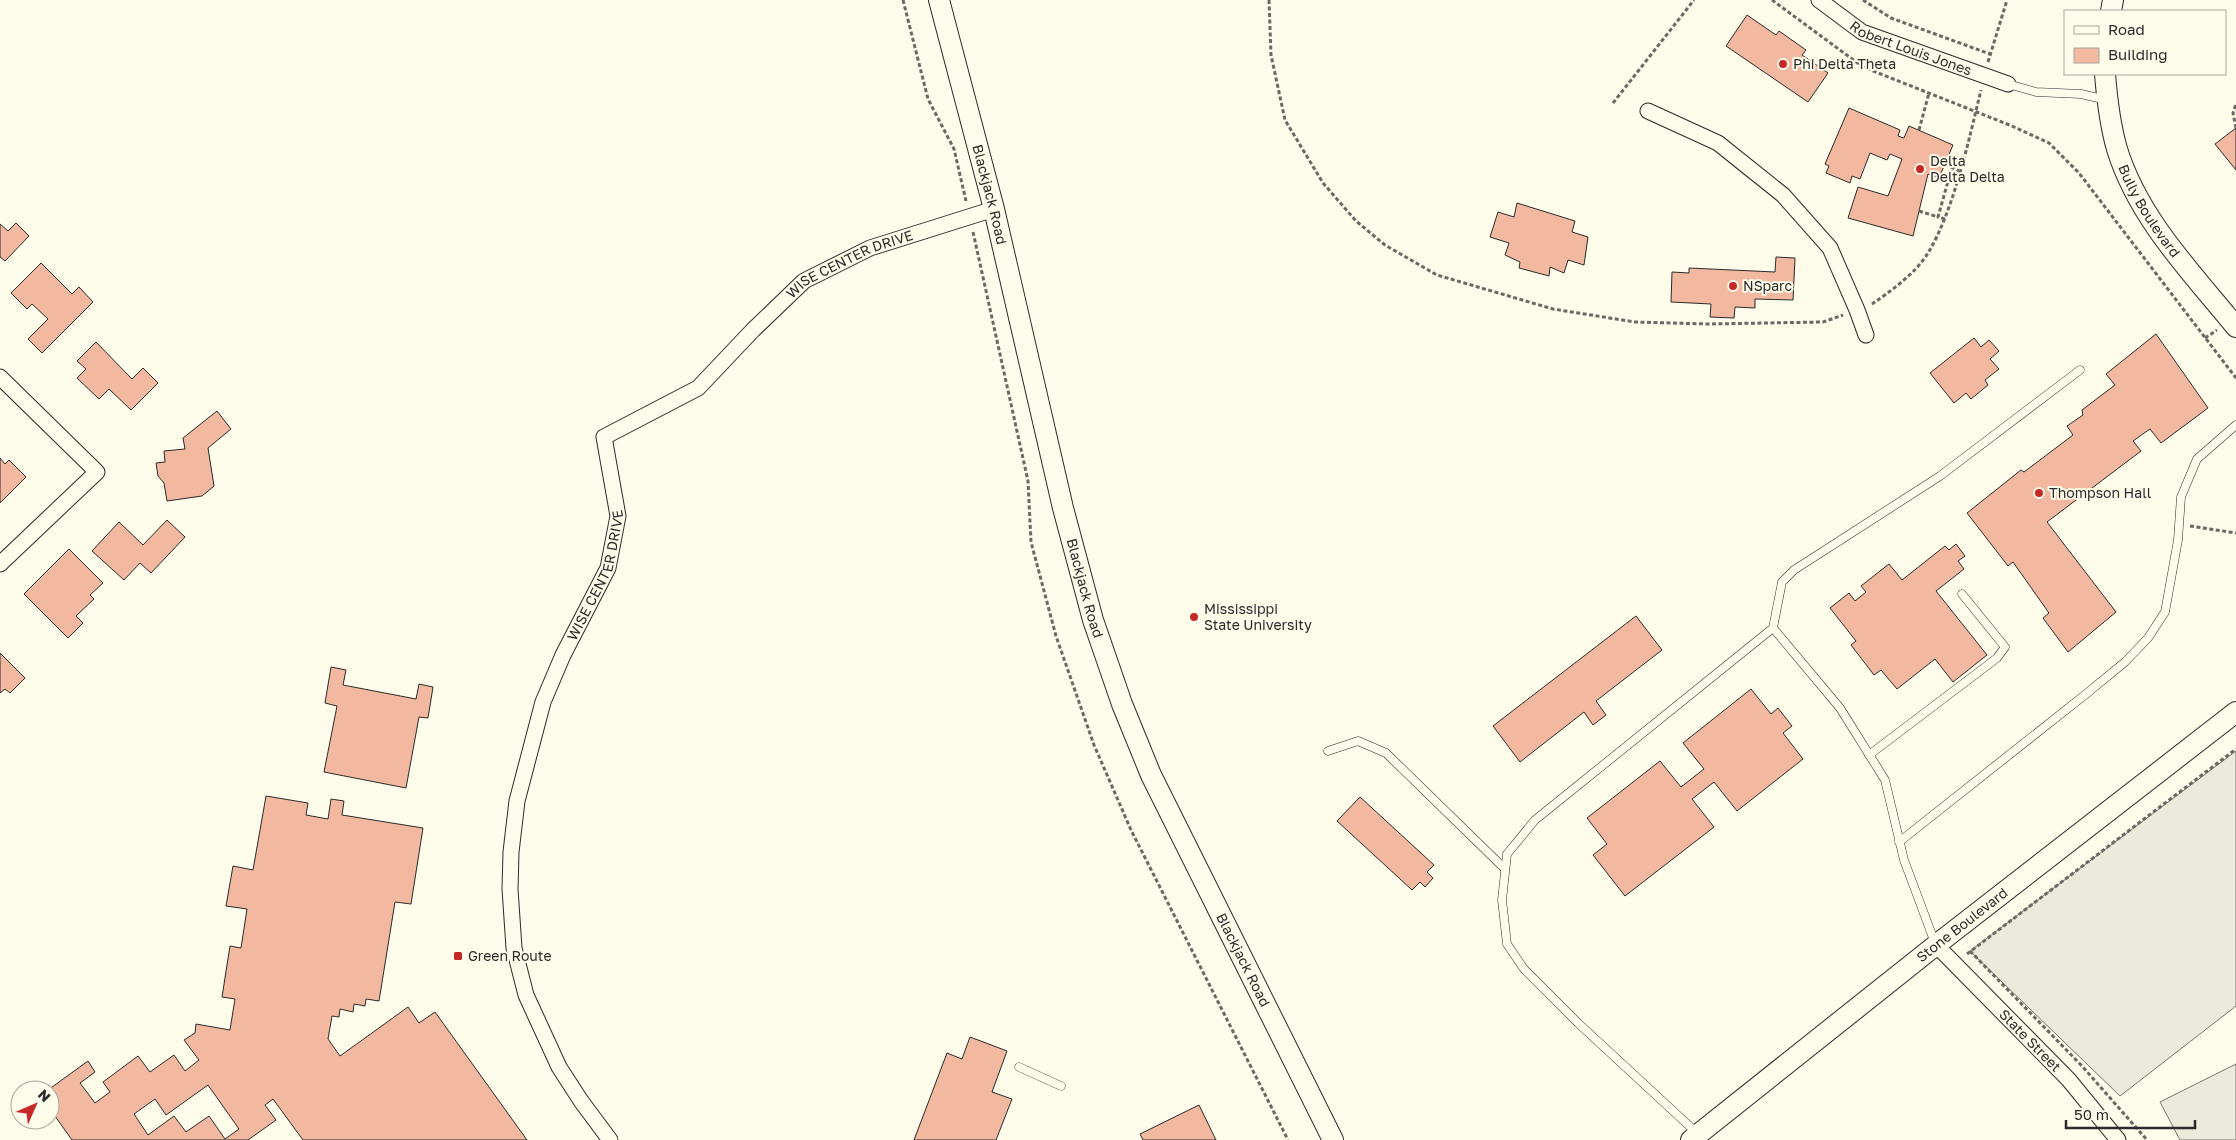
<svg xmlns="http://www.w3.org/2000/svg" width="2236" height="1140" font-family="'Golos Text',sans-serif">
<rect width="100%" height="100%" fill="#fdfbea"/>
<!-- parking -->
<g fill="#eceadb" stroke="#74746e">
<polygon points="2236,751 2236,1006 2120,1096 1970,951"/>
<polygon points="2236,1064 2236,1140 2180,1140 2160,1102"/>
</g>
<!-- building -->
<g fill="#f2b8a0" stroke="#2b2b2b" fill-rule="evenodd">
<polygon points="1747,15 1776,35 1779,31 1806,50 1802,55 1828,73 1808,102 1726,46"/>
<polygon points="1849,108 1900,130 1898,136 1904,138 1909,126 1953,145 1939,178 1928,174 1913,236 1848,218 1858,187 1888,196 1902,159 1890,154 1887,160 1870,153 1860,179 1852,176 1850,183 1826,173 1829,166 1825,164"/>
<polygon points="2236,128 2236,170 2215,144"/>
<polygon points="1517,203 1575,221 1572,232 1588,237 1584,265 1568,260 1564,273 1550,267 1549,276 1519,268 1520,262 1505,255 1509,243 1490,237 1498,212 1514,217"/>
<polygon points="16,223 29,236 5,261 0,257 0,224 8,231"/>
<polygon points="1776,257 1795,258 1793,300 1755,299 1755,308 1735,307 1734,318 1710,317 1711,304 1671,302 1672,272 1689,273 1689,268 1775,272"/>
<polygon points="41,263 72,294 79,287 93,302 42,353 28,339 48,319 32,304 27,309 11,293"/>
<polygon points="2156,334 2208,408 2161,443 2150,429 2133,441 2141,451 2047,522 2116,612 2068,652 2043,618 2049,613 2013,562 2008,566 1967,513 2021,470 2024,472 2073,435 2067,426 2083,415 2082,410 2115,385 2106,374"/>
<polygon points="1974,338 1981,347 1989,340 1999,351 1990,359 1999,369 1985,380 1988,385 1971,399 1966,393 1954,403 1930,373"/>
<polygon points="96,342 132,379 143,368 158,383 131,410 109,389 99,399 77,378 86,369 77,361"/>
<polygon points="217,411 231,429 208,448 214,486 202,496 167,501 164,483 158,476 156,463 165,462 164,451 185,449 183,438"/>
<polygon points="0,458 5,464 9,460 26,477 0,503"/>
<polygon points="167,520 185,537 151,573 140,563 124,580 92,551 119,522 143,545"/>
<polygon points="1956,544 1965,556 1958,561 1964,569 1936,591 1987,655 1953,682 1935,659 1897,689 1881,670 1874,675 1851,645 1856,641 1830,608 1849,593 1855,601 1866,592 1861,586 1889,564 1902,580 1945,546 1949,550"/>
<polygon points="69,549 103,583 90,595 94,599 76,616 83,623 68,638 24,594"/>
<polygon points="1636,616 1662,650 1596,701 1606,715 1593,725 1584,712 1520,762 1493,726"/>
<polygon points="0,653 25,678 10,693 5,689 0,693"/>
<polygon points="331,667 346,670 343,685 416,699 419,684 433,687 428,718 419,717 406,788 324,772 337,706 325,703"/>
<polygon points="1751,689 1771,714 1778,708 1792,726 1783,733 1803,759 1737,811 1714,782 1692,799 1714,827 1625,896 1593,855 1607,844 1587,818 1660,761 1681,787 1704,769 1683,743"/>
<path d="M266 796 308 803 306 815 328 819 331 799 344 801 342 815 423 828 411 904 395 902 379 1001 366 999 365 1006 354 1004 353 1012 340 1009 339 1017 332 1016 328 1039 340 1056 408 1007 419 1023 435 1012 527 1140H303L273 1099 265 1105 276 1120 248 1140H72L50 1109V1090H48L88 1061 95 1072 80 1083 95 1103 110 1092 103 1082 138 1056 150 1072 174 1055 185 1071 199 1060 184 1040 195 1033 196 1024 230 1030 235 999 222 997 230 946 241 948 247 909 226 906 233 866 253 870ZM208 1085 239 1129 225 1139 209 1116 186 1132 174 1116 148 1135 134 1114 155 1099 166 1115Z"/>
<polygon points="1360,797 1434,865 1427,872 1433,878 1425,887 1420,882 1412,890 1337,821"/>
<polygon points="970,1037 1007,1051 992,1092 1012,1099 996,1140 914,1140 947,1053 962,1059"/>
<polygon points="1199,1105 1216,1140 1143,1140 1140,1134"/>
</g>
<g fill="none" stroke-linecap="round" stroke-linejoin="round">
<defs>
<g id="service">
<polyline points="2008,84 2036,92 2081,94 2107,100"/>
<polyline points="1328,751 1358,741 1386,753 1505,869"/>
<polyline points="1869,755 1997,658 2005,647 1962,594"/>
<polyline points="1899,842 2086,694 2125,662 2148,638 2165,612 2178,540 2181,497 2197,459 2236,425"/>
<polyline points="1935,943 1904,860 1885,780 1840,708 1773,628 1782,582 1794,570 1940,476 2080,370"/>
<polyline points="1019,1067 1061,1086"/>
<polyline points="1698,1134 1578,1023 1524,969 1507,944 1502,900 1507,854 1535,820 1773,628"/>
</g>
<g id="minor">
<path id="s1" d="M1819 0 1862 32 2008 84"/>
<polyline points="1648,111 1718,143 1783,195 1830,248 1857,310 1866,335"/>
<polyline points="0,377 97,472 0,564"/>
<path id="s2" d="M1936 945 2069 1080 2118 1140"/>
<path id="s3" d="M610 1140 581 1101 559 1067 526 995 514 948 510 889 511 852 517 801 543 702 563 655 608 568 618 516 604 437 698 388 753 330 804 281 870 248 994 209"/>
</g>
<g id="tertiary">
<path id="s4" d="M939 0 994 209 1063 508 1093 620 1122 704 1151 775 1333 1140"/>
<polyline points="2111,11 2113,0"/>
<path id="s5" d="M2105 74C2107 99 2110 125 2117 149 2138 218 2192 273 2236 327"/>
<path id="s6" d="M1691 1140 1936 945 2236 712"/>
</g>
</defs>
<!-- service casing -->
<use href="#service" stroke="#2b2b2b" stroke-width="9"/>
<!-- minor casing -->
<use href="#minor" stroke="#2b2b2b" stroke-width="17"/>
<!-- tertiary casing -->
<use href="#tertiary" stroke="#2b2b2b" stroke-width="22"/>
<!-- path -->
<g stroke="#6a6964" stroke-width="3" stroke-dasharray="4 2.5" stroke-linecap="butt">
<polyline points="903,0 928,99 954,149 966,201"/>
<polyline points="1269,0 1271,55 1285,120 1323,183 1356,221 1385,245 1437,275 1553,309 1635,322 1708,324 1823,322 1843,315"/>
<polyline points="1772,0 1863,67 2012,126 2049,143 2079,173 2236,378"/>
<polyline points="1863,0 1891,18 1990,54"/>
<polyline points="1988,62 2007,0"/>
<polyline points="1613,103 1694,0"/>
<polyline points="2236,128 2233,113 2236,104"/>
<polyline points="1919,130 1929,93"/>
<polyline points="1945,164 1959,171"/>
<polyline points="1919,211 1938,217"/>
<polyline points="1945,219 1938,217 1952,167"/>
<polyline points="973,232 1028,481 1031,542 1056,636 1094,745 1131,830 1288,1140"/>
<path d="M1872 304C1891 291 1916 273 1928 253 1954 210 1969 139 1981 90"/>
<polyline points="2205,338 2217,330"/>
<polyline points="2190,526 2236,533"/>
<polyline points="1970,951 2082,1066 2147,1140"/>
<polyline points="1967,954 2236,749"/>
</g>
<!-- service -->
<use href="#service" stroke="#fdfbea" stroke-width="8"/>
<!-- minor -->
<use href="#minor" stroke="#fdfbea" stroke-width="15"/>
<!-- tertiary -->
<use href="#tertiary" stroke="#fdfbea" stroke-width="20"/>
</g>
<!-- markers -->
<g fill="#c62828" stroke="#fdfbea" stroke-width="2">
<circle cx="1783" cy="64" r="5"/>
<circle cx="1920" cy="169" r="5"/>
<circle cx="1733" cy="286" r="5"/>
<circle cx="2039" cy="493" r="5"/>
<circle cx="1194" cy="617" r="5"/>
<rect x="453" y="951" width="10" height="10" rx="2.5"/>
</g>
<g text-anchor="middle" stroke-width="4" stroke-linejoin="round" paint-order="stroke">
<!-- street labels -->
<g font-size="14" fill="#2b2b2b" stroke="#fdfbea">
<text dy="5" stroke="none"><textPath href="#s1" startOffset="105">Robert Louis Jones</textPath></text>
<text dy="5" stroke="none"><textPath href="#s4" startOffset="201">Blackjack Road</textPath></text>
<text dy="5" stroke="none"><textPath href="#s5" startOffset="146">Bully Boulevard</textPath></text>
<text dy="5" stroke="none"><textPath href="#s3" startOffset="1054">WISE CENTER DRIVE</textPath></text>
<text dy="5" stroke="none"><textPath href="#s3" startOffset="605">WISE CENTER DRIVE</textPath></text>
<text dy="5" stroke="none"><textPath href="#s4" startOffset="606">Blackjack Road</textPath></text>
<text dy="5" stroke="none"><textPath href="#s6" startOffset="346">Stone Boulevard</textPath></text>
<text dy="5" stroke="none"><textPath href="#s4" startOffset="1011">Blackjack Road</textPath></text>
<text dy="5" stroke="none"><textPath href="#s2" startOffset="134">State Street</textPath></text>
</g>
<!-- poi labels -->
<g font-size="14" fill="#2b2b2b" stroke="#fdfbea" text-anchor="start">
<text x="1793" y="69">Phi Delta Theta</text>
<text x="1930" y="166">Delta<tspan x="1930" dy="16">Delta Delta</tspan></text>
<text x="1743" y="291">NSparc</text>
<text x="2049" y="498">Thompson Hall</text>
<text x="1204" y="614">Mississippi<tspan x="1204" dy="16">State University</tspan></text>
<text x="468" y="961">Green Route</text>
</g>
</g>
<!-- legend -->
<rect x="2064" y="10" width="162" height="65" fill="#fdfbea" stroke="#a9a89e"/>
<rect x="2074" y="26" width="25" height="8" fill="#fdfbea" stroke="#a9a89e"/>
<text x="2108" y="35" font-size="15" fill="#2b2b2b">Road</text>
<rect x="2074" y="48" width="25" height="15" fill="#f2b8a0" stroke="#a9a89e"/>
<text x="2108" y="60" font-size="15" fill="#2b2b2b">Building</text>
<!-- north arrow -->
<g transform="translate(35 1105) rotate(45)"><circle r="24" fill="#fdfbea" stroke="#a9a89e"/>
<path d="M0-4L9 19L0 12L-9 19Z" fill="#c62828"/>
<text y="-8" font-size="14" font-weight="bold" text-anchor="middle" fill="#2b2b2b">N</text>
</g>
<!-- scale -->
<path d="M2066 1120v8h129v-8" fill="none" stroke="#2b2b2b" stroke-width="2.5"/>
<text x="2074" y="1120" font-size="15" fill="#2b2b2b" stroke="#fdfbea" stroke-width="4" paint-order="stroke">50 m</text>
</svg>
